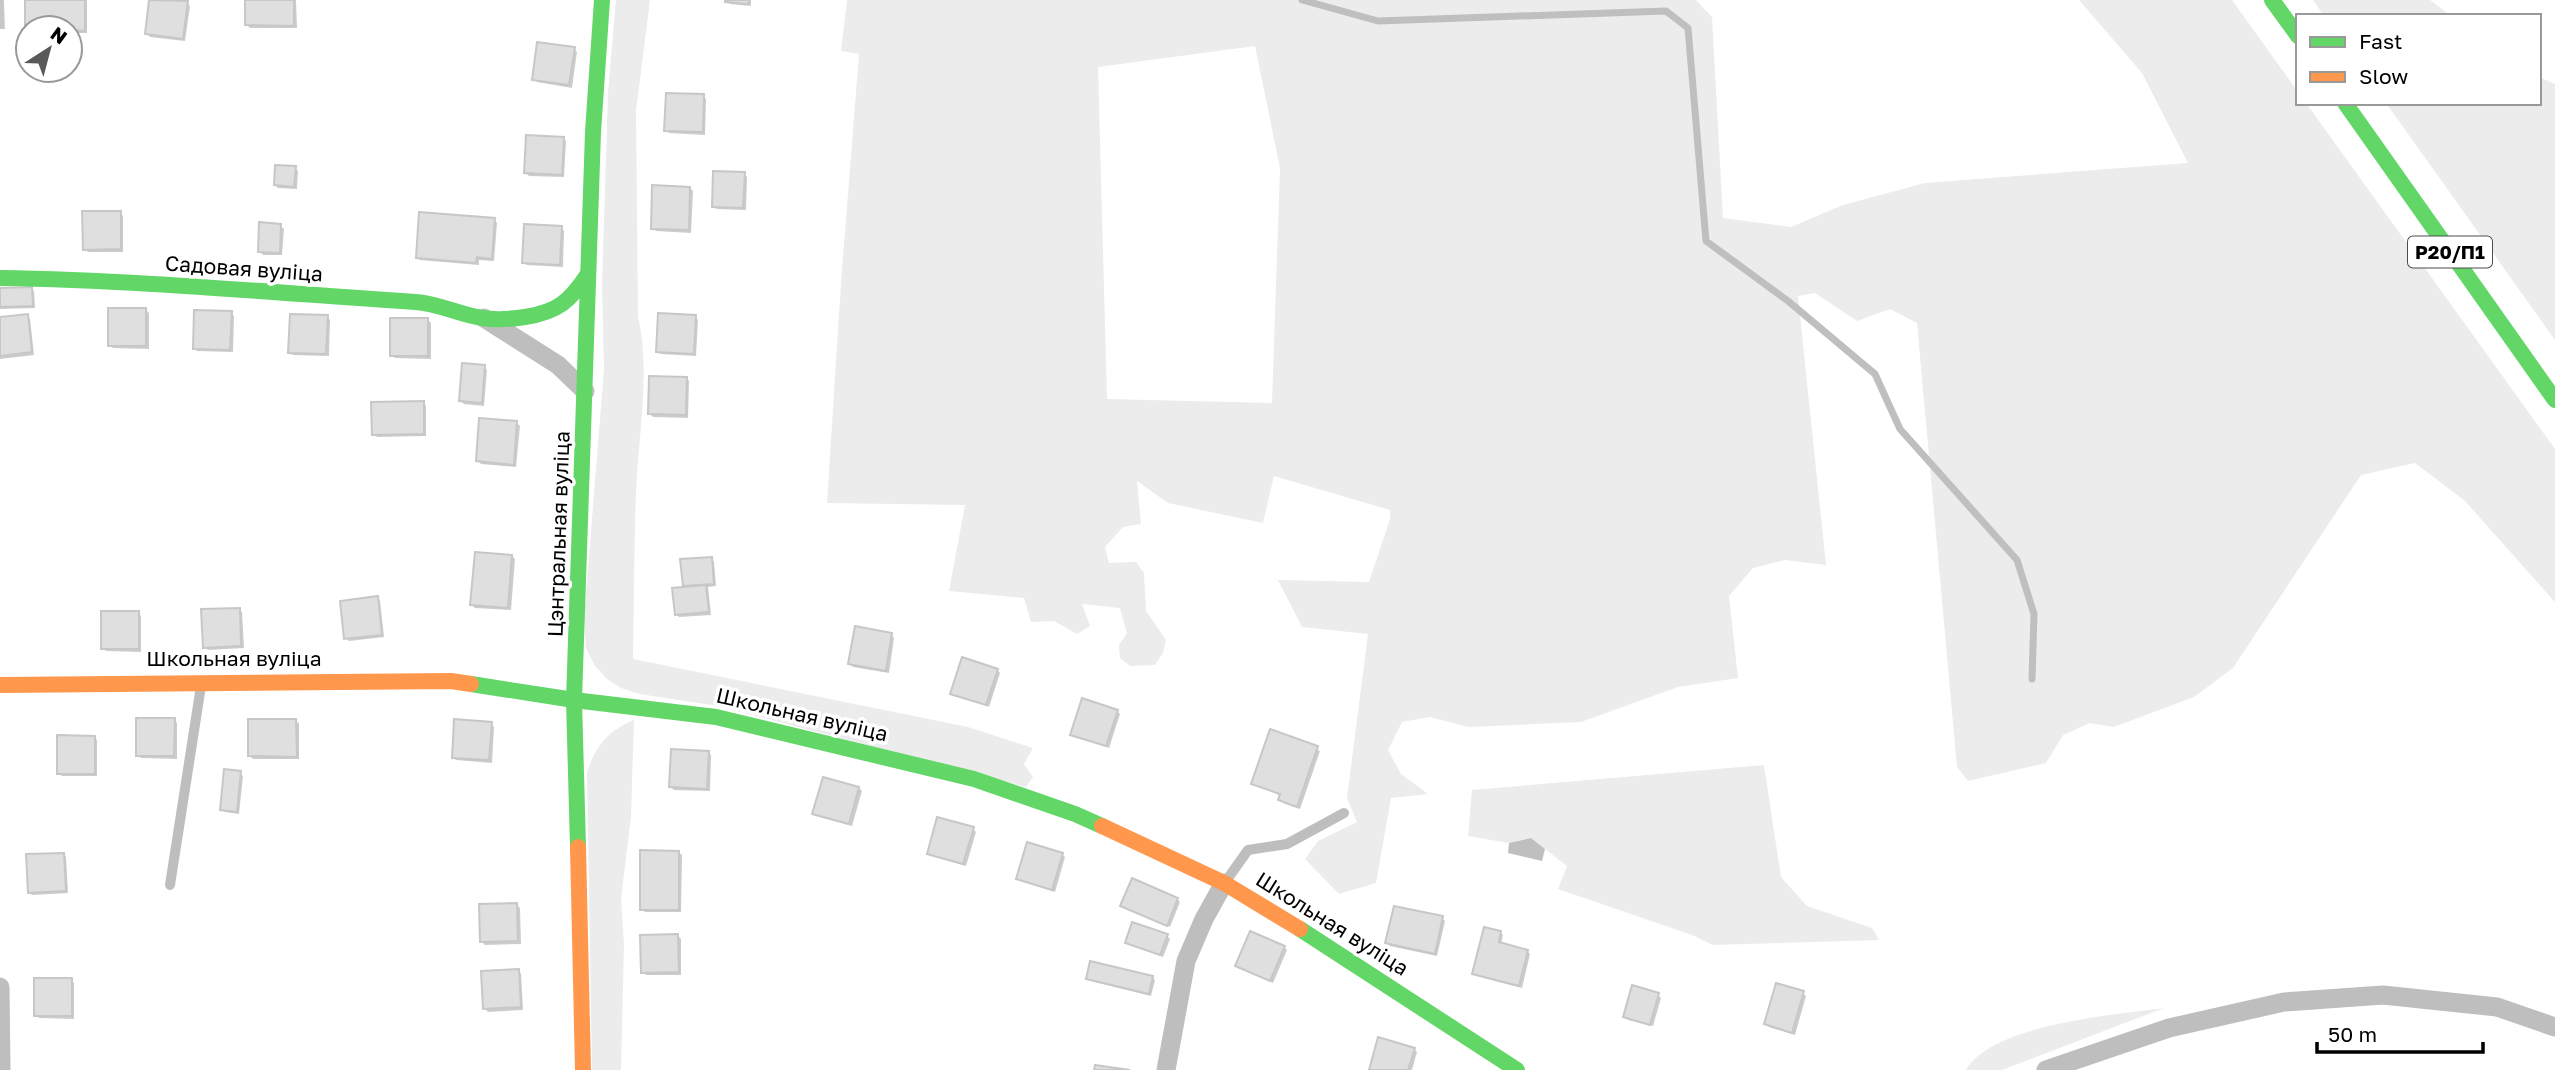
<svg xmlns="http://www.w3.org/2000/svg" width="2555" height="1070" font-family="'Golos Text',sans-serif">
<rect width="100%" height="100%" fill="#fff"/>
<!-- green -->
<g fill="#ececec" fill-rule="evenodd">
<path d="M616 0H650L636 111 638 317C651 371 638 438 636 493 634 548 634 604 633 659L968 727 1033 748 1024 764 1033 777 1026 787 718 706 639 694 621 688 607 679 595 666 586 648 584 619 604 369 602 285 608 93Z"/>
<path d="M847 0H1696L1712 17 1723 218 1791 227 1843 205 1925 183 2188 163 2142 73 2079 0H2232L2298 92V103H2306L2555 449V602L2465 501 2415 463 2361 475 2233 668 2194 697 2114 727 2090 723 2063 735 2046 763 1968 781 1957 767 1917 323 1890 309 1857 321 1815 293 1798 296 1826 565 1785 560 1753 568 1729 596 1738 678 1678 687 1581 722 1469 727 1430 717 1402 722 1388 750 1401 774 1428 794 1391 798 1376 883 1339 894 1305 859 1318 841 1357 822 1347 798 1368 634 1302 627 1278 580 1369 582 1390 519V510L1274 476 1263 523 1168 503 1137 481 1141 524 1123 527 1105 547 1109 563 1136 562 1144 573 1146 611 1166 640 1163 653 1155 665 1130 666 1120 658 1119 645 1127 633 1120 608 1082 604 1090 626 1077 634 1054 621 1031 622 1024 598 949 591 965 505 827 503 841 283 859 54 841 51ZM1255 46 1280 168 1272 403 1107 399 1098 67Z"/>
<polygon points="2313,0 2430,0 2451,16 2324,16"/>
<polygon points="2539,77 2555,84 2555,340 2386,103 2539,103"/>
<path d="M634 720 631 816 621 899 624 944 621 1070H592L587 773C596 745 608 731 634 720Z"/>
<polygon points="1764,765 1781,877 1807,906 1872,928 1879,940 1713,945 1692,935 1558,889 1567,866 1531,838 1509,843 1468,836 1472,790"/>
<path d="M2164 1008 2002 1070H1966C1993 1024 2114 1015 2164 1008Z"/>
</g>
<!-- water -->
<polygon fill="#bfbfbf" points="1531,838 1545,849 1542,861 1508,853 1509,843"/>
<!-- shadow -->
<g fill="#0003">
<polygon points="0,0 4,0 5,29 0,29"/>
<polygon points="27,0 87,0 87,33 70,33 70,28 28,28 28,30"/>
<polygon points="151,0 187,3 190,6 185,41 150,37 147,34"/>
<polygon points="247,0 296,0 297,28 250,28 247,25"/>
<polygon points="727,0 751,0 751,6 730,4"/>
<polygon points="574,49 577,52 572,88 537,82 534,79"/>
<polygon points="703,96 706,99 705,135 669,133 666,130"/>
<polygon points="563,138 566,141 564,177 529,176 526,173"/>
<polygon points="295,168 298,171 297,189 278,188 275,185"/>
<polygon points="744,174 747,177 746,210 717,209 714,206"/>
<polygon points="690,188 693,191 691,233 656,231 653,228"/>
<polygon points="120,213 123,216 123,252 88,252 85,249"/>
<polygon points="494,220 497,223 494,261 479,260 479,265 420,260 417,257"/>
<polygon points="280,226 284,229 282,255 263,255 260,251"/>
<polygon points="561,228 564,231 563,267 527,265 524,262"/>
<polygon points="0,289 34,291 35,308 0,309"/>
<polygon points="146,310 149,313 149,349 113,348 110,345"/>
<polygon points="231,313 234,316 233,352 197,351 194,348"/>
<polygon points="27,316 30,319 34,355 0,359 0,319"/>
<polygon points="327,317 330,320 329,356 293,355 290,352"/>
<polygon points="695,317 698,320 696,356 661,354 658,351"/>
<polygon points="428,320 431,323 431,359 395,358 392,355"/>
<polygon points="484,367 487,370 484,406 464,404 461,401"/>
<polygon points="686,378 689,381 688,418 653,417 650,414"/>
<polygon points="423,403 426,406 426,436 377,437 374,434"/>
<polygon points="517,423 520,426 516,467 481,464 478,461"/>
<polygon points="512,556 515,559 511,610 475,608 472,605"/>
<polygon points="711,558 714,562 716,586 708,587 711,615 679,617 676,614 685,588 682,561"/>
<polygon points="377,598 380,601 384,637 349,641 346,638"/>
<polygon points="239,609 242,612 244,648 208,650 205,647"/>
<polygon points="138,613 141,616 141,652 106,651 103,648"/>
<polygon points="891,634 894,638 889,673 853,667 850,664"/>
<polygon points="997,670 1000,673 989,707 952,693"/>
<polygon points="1117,711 1120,714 1109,748 1072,734"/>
<polygon points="174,720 177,723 177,759 141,758 138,755"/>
<polygon points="296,721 299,724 299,759 253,759 250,756"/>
<polygon points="491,724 494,727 492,763 456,760 453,757"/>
<polygon points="1271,731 1320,751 1300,809 1283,803 1280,800 1281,796 1253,783"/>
<polygon points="94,737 97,740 97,776 62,776 59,773"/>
<polygon points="708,752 711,755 710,791 674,790 671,787"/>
<polygon points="240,773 243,776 239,814 225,812 222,809"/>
<polygon points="859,788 862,791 852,826 817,816 814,813"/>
<polygon points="973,829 976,832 966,866 932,856 929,853"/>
<polygon points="678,852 682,855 681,912 645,912 642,909"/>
<polygon points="63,854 66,857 68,893 32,895 29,892"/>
<polygon points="1062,854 1065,857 1055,892 1021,881 1018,878"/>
<polygon points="1177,899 1180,902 1170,927 1122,906"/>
<polygon points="517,905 520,908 521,944 485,945 482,942"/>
<polygon points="1442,918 1445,921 1437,956 1390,946 1387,943"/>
<polygon points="1500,932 1503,935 1501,944 1527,951 1530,954 1522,988 1477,976 1474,973"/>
<polygon points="678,936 681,939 681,975 646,975 643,972"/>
<polygon points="1167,936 1170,939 1163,957 1127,942"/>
<polygon points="1284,947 1287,950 1273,983 1237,966"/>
<polygon points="518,971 521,974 523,1010 488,1012 485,1009"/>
<polygon points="1152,977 1155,980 1151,996 1091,981 1088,978"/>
<polygon points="71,980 74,983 74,1019 39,1018 36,1015"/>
<polygon points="1803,993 1806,996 1795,1035 1769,1027 1766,1024"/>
<polygon points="1658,995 1661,998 1653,1026 1628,1020 1625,1017"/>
<polygon points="1414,1049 1417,1052 1412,1070 1371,1070"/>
</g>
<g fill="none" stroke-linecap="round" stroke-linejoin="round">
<!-- stream -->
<polyline stroke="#bfbfbf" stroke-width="7" points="1302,0 1378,21 1666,11 1688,28 1706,241 1788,301 1875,374 1900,429 2017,560 2034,614 2032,679"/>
</g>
<!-- building -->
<g fill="#dfdfdf" stroke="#c7c7c7" stroke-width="2">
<rect x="0" y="0" width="2" height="27"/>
<polygon points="25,0 85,0 85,31 70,30 70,28 28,28 25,30"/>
<polygon points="149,0 188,1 183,39 145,34"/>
<polygon points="245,0 294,0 294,26 245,25"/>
<polygon points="725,0 749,0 748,4 725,2"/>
<polygon points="537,42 575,47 569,85 532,80"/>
<polygon points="666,93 704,94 703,132 664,131"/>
<polygon points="526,135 564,137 562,175 524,173"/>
<polygon points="275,165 296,166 294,187 274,185"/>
<polygon points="713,171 745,172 743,208 712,207"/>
<polygon points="652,185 690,187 689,230 651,229"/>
<polygon points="82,211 121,211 121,249 83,250"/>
<polygon points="419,212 495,218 492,259 477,257 476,263 416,258"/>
<polygon points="259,222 281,224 280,253 258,252"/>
<polygon points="524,224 562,226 560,265 522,263"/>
<polygon points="32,287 33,306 0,307 0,288"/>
<rect x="108" y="308" width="38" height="38"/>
<polygon points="194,310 232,311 230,350 193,349"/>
<polygon points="658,313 696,315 694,354 656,352"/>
<polygon points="28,314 32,352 0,356 0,317"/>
<polygon points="290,314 328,315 326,354 288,353"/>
<rect x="390" y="318" width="38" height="38"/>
<polygon points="462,363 485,365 482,403 459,401"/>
<polygon points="649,376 687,377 686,415 648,414"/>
<polygon points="424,401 424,434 372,435 371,402"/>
<polygon points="479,418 517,421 514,465 476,461"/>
<polygon points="475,552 512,555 508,608 470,605"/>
<polygon points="712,557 714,584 683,586 680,559"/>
<polygon points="706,585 709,612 675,615 672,588"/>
<polygon points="378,596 382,635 344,639 340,601"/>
<polygon points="240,608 241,646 203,648 201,609"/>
<rect x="101" y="611" width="38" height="38"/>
<polygon points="855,626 892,633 886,671 848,664"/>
<polygon points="962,657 998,669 986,705 950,694"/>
<polygon points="1082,698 1118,710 1106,746 1070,735"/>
<polygon points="136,718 175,718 174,756 136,756"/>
<polygon points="248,719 296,719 297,757 248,756"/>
<polygon points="454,719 492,722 489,760 452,758"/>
<polygon points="1270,729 1318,746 1297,807 1278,800 1280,794 1251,784"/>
<polygon points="57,735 95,736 95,774 57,774"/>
<polygon points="671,749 709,751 707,789 669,787"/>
<polygon points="224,769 241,771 237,812 220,810"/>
<polygon points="823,777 859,787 849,824 812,814"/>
<polygon points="937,817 974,827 963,864 927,854"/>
<polygon points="1027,842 1063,853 1052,890 1016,879"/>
<polygon points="640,850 679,851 679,910 640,910"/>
<polygon points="64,853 66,891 28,893 26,854"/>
<polygon points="1132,878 1178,898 1167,926 1120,906"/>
<polygon points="517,903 518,941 480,942 479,904"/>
<polygon points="1394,906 1443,916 1435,954 1385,943"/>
<polygon points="1132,922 1168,934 1160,955 1125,943"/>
<polygon points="1484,927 1501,931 1499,942 1528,950 1519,986 1472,974"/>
<polygon points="1250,931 1285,946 1270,981 1235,966"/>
<polygon points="678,934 679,972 641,973 640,935"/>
<polygon points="1090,961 1153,976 1149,994 1086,979"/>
<polygon points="519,969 521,1007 483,1009 481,971"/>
<rect x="34" y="978" width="38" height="38"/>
<polygon points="1776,983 1804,991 1792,1033 1764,1024"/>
<polygon points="1632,985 1659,993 1650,1025 1623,1017"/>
<polygon points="1378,1037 1415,1048 1408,1070 1369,1070"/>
<polygon points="1095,1065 1130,1070 1094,1070"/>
</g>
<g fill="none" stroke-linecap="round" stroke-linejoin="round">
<!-- lane -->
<g stroke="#bebebe" stroke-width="10">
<polyline points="1226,881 1248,850 1287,844 1344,813"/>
<polyline points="170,885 201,686"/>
</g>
<!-- street -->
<g stroke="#bebebe" stroke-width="19">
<polyline points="484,318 558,365 585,391"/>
<polyline points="0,987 1,1070"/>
<polyline points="1166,1070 1186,961 1204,919 1224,883"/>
<polyline points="2046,1070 2169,1028 2284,1002 2383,995 2497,1007 2555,1027"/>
</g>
<!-- fast -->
<g stroke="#63d668" stroke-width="16">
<polyline points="2272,0 2298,36"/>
<polyline points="2345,103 2555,400"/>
<path d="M0 278C138 280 277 293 415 302 438 303 460 315 482 318 495 320 512 319 525 317 558 312 570 301 588 274"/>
<polyline points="471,684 574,700 716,717 974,779 1075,814 1102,826"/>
<polyline points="578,847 574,700 593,132 602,0"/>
<polyline points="1300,929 1517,1070"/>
</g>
<!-- slow -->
<g stroke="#ff974d" stroke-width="16">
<polyline points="0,685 451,681 471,684"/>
<polyline points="1102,826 1224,883 1300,929"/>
<polyline points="578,847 583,1070"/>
</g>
</g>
<g text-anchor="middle" stroke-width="7" stroke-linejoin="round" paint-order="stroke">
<!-- shield labels -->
<rect fill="#fff" stroke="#4c4c4c" stroke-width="2" x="2408" y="236.5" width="84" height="31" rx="5"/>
<g font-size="19" font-weight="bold" fill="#000">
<text x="2450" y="259">Р20/П1</text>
</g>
<!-- street labels -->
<g font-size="21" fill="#000" stroke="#fff">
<text transform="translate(244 269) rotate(4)" y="7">Садовая вуліца</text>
<text transform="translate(559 534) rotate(-88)" y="7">Цэнтральная вуліца</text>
<text x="234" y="666">Школьная вуліца</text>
<text transform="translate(802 715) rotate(13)" y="7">Школьная вуліца</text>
<text transform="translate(1332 924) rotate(32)" y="7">Школьная вуліца</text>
</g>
</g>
<!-- legend -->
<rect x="2296" y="14" width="245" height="91" fill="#ffffff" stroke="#999999" stroke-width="2"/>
<rect x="2310" y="37" width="35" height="10" fill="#63d668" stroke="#999999" stroke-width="2"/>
<text x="2359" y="49" font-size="21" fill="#000000">Fast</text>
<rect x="2310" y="72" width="35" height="10" fill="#ff974d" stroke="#999999" stroke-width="2"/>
<text x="2359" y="84" font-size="21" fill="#000000">Slow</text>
<!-- north arrow -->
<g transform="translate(49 49) rotate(36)"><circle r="33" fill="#ffffff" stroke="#999999" stroke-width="2"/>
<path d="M0-5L12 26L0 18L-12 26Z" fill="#595959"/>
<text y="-10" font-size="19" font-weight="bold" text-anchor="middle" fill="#000000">N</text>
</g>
<!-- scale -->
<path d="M2317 1042v10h166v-10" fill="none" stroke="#000000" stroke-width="3.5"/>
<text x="2328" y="1042" font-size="21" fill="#000000" stroke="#ffffff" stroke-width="5" paint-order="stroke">50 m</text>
</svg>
